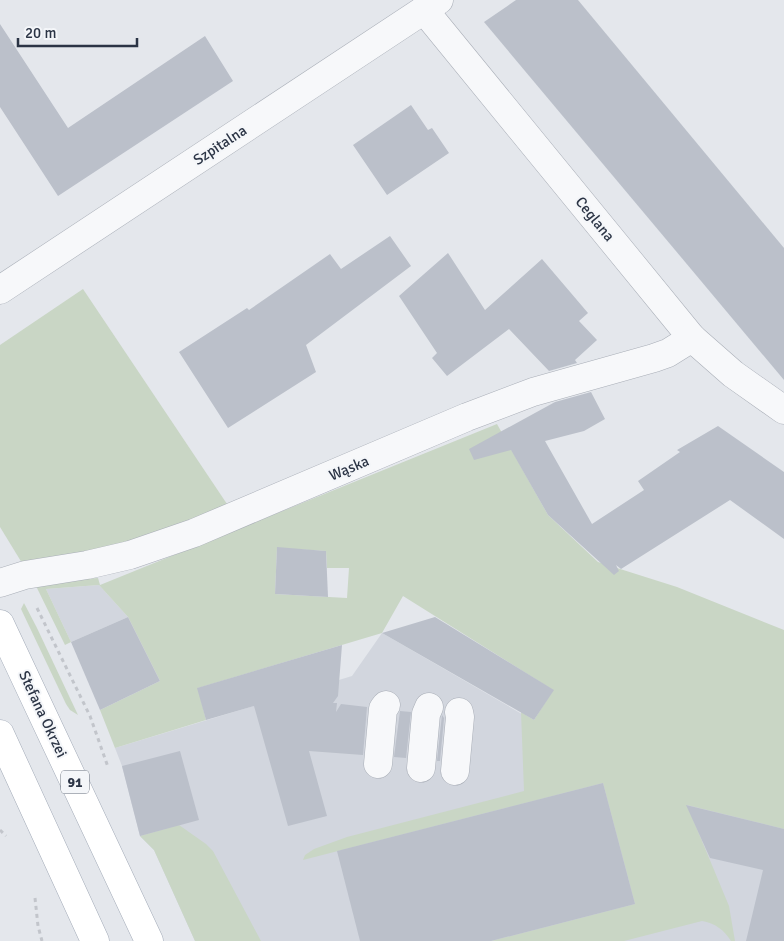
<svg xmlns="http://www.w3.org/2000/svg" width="784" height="941" font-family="Signika,sans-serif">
<rect width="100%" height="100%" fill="#e4e7ec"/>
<!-- built -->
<g fill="#d2d6de">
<polygon points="99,585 128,617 71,642 46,589"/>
<polygon points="382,633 534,721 784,828 784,941 195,941 154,850 140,836 122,766 115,748 352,676"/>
</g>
<!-- green -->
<g fill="#c9d6c5" fill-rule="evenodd">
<polygon points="83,289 227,504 180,527 90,551 22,563 0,527 0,345"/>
<path d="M497 424 548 515 598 562 677 587 784 630V829L687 805 729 906 735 941H731C724 930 715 923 702 921L624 941H491L635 904 603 783 303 860 305 855 314 849 347 837 524 791 521 712 534 720 553 690 403 596 382 633 198 688 206 720 115 748 100 710 160 681 128 617 99 585 46 589 71 642 65 645 36 586 44 581 98 578 100 585ZM277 548 326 551 327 568H349L347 598 275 594Z"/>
<polygon points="24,603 37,628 78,715 70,710 66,704 21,609"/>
<polygon points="179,825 206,844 213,851 261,941 195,941 154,850 140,836"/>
</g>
<!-- building -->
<g fill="#bbc0ca">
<polygon points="516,0 578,0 784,248 784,380 484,22"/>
<polygon points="0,24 68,128 205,36 233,81 58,196 0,107"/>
<polygon points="411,105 428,130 432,128 449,153 387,195 353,145"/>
<polygon points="390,236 411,266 306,345 316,372 228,428 179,352 247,308 249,310 330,254 341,269"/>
<polygon points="448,253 485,310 542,259 588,313 579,321 597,340 575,360 577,363 549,371 509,329 447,376 432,358 437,353 399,296"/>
<polygon points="591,392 605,419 584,431 545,441 592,524 644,490 638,481 680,452 677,450 718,426 784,472 784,539 730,500 621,569 616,565 619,571 614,575 548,515 511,450 474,460 469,449 555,402"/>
<polygon points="277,547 326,551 328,597 275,594"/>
<polygon points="128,617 160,681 100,710 71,642"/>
<polygon points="435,617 554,690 534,720 382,633"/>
<polygon points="342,645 338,696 333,703 337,703 336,712 341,704 367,707 363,755 309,751 327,816 288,826 254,706 206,720 197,688"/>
<polygon points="400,711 411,712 406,758 394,757"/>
<polygon points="442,715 444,718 440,761 437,761"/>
<polygon points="180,751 199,820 140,836 122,766"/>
<polygon points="603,783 635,904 491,941 360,941 337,851"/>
<polygon points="686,805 784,829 784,941 746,941 763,870 710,858"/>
</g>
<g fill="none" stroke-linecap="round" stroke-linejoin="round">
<defs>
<g id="minor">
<polyline points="424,10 692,338 733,374 784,410"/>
<polyline points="0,290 439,0"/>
<polyline points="0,583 25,575 87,565 130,555 194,533 467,417 533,392 654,358 668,353 692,338"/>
<polyline points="378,764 383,709 386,705"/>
<polyline points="421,768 426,714 429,707"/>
<polyline points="455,771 460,717 459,712"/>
</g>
<g id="major">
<polyline points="0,624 149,941"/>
<polyline points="0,734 95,941"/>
</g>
</defs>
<!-- minor casing -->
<use href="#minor" stroke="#a9aeb7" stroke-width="29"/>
<!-- major casing -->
<use href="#major" stroke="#a3abb8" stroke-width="29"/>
<!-- path -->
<g stroke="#c2c5cb" stroke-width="3" stroke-dasharray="4 4" stroke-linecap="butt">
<polyline points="37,608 90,716 108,767"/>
<polyline points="0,830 6,836"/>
<polyline points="35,898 38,926 42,941"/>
</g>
<!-- minor -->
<use href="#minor" stroke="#f7f8fa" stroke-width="28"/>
<!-- major -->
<use href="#major" stroke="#fff" stroke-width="28"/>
</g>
<g text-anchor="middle" stroke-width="4" stroke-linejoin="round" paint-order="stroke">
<!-- shield labels -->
<rect fill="#f4f6f9" stroke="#676e7b" stroke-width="1" x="61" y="770.5" width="28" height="23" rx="4"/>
<g font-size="14" font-weight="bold" fill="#2b3445">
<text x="75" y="787">91</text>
</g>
<!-- street labels -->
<g font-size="15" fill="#2b3445" stroke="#f4f6f9">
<text transform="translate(220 145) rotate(-33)" y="5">Szpitalna</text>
<text transform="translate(595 219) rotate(51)" y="5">Ceglana</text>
<text transform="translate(349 468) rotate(-23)" y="5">Wąska</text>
<text transform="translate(43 714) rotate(65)" y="5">Stefana Okrzei</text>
</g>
</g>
<!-- scale -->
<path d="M18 38v8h119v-8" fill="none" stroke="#2b3445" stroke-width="2.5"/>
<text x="25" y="38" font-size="15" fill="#2b3445" stroke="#f4f6f9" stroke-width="4" paint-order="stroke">20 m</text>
</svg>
